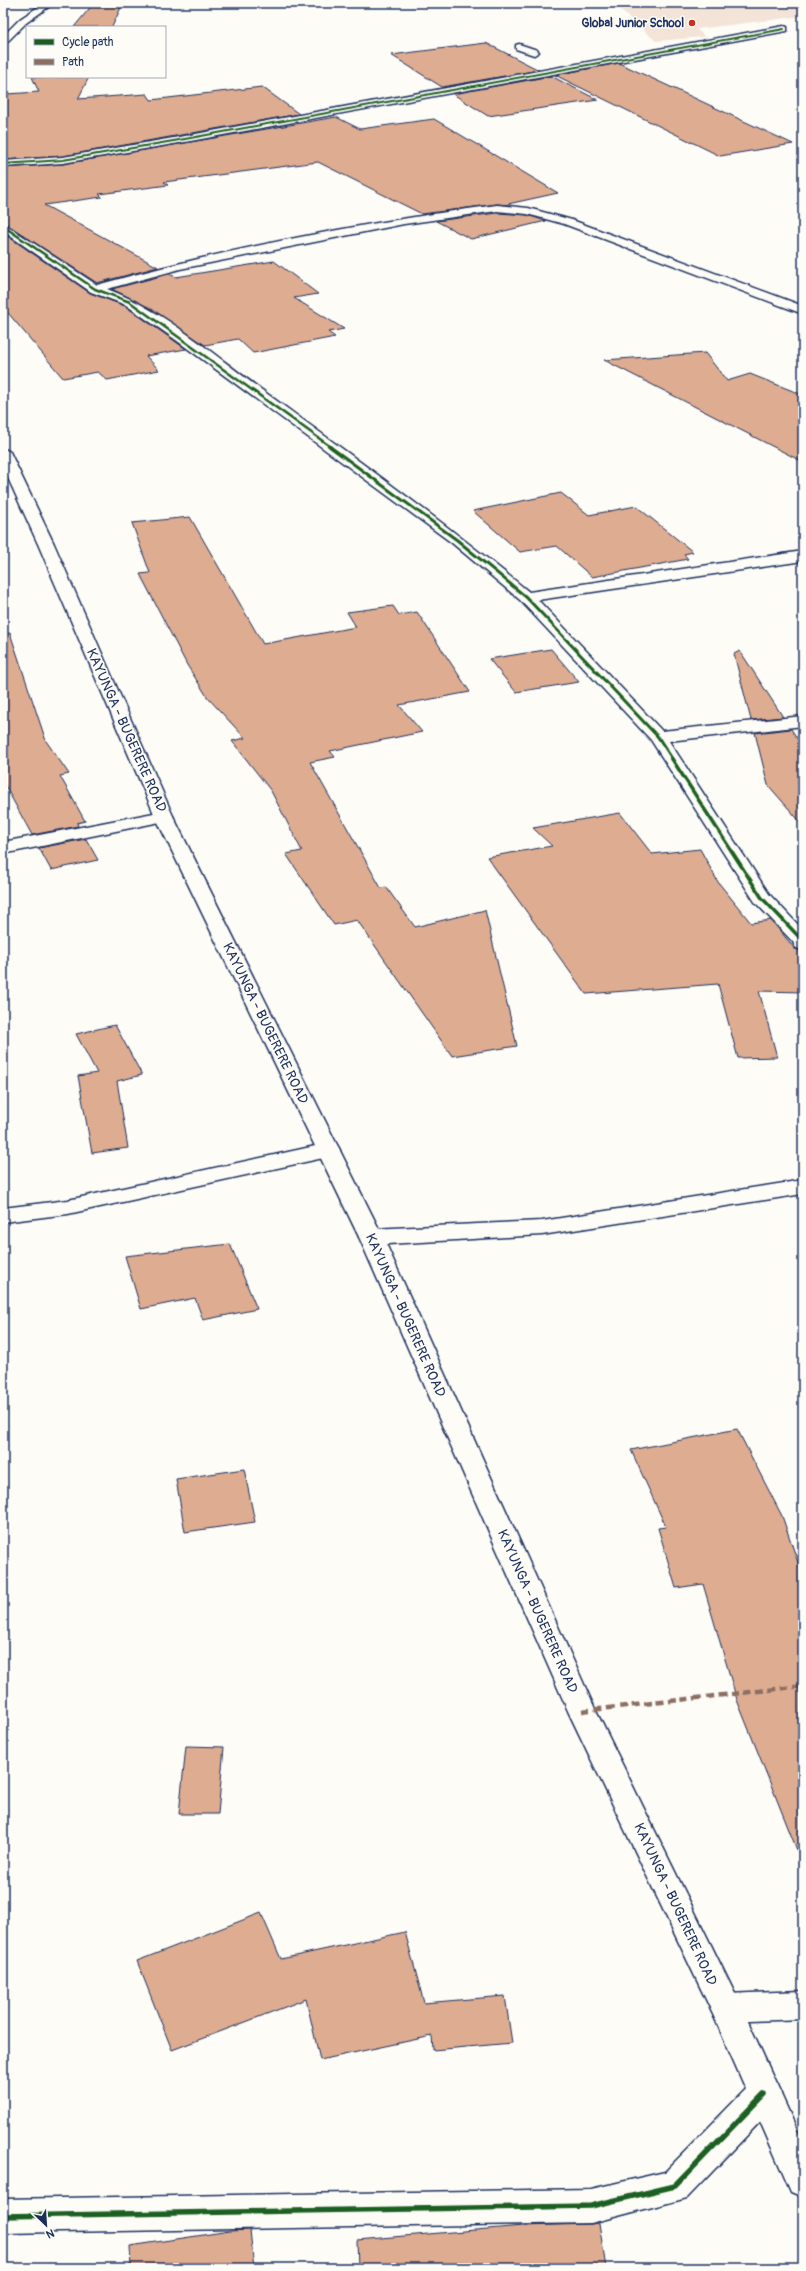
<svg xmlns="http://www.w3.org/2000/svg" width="806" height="2271" font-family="Pangolin,sans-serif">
<rect width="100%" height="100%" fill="#fdfcf7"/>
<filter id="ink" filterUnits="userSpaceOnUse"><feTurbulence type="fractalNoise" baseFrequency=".025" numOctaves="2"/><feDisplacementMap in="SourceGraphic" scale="8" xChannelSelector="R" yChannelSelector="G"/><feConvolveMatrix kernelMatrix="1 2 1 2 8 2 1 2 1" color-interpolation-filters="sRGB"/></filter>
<g filter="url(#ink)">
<!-- built -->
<polygon fill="#f4e4d8" points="612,3 803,3 803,16 697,29 705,37 656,41"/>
<!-- building -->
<g fill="#deac90" stroke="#1b2f5e">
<polygon points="94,3 123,3 112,27 74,27"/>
<polygon points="486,43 539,70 442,87 391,55"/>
<polygon points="619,63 793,144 720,156 555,75"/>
<polygon points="551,76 598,100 488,116 453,94"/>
<polygon points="32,77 89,77 78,99 147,94 151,100 262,87 299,114 63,156 3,160 3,97 7,97 6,94 39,92"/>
<polygon points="336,117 360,129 434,119 558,193 508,204 509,205 497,204 422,214 318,162 164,182 168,185 99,194 102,197 44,205 158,267 97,283 3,222 3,168 63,164"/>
<polygon points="497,213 527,215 546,221 471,239 436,221"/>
<polygon points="3,233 90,293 125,306 186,349 146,356 159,370 107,380 98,372 63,378 3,307"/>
<polygon points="274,261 318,294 294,298 344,329 328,332 335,337 253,353 238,339 205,345 150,308 112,289 169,274 176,277"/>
<polygon points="705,353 727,381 750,374 803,395 803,462 604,360"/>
<polygon points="561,493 589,515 636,506 693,552 684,554 688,559 592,577 557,546 520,552 473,511"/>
<polygon points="190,517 263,644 356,627 347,612 393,606 399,615 417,612 470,692 399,705 422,732 330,751 335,757 310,762 381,888 386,887 415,927 485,910 517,1046 452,1056 357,920 334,925 286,854 302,851 271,791 232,741 245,738 208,698 187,665 140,574 150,573 132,523"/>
<polygon points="10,633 46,741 69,774 60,776 85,821 77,823 78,826 32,835 3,782 3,634"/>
<polygon points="551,649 579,682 516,692 489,659"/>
<polygon points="740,651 783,717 751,720 734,654"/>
<polygon points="791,729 803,747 803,825 768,785 755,733"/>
<polygon points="620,813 652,854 700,849 718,882 751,923 771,920 795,949 803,951 803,992 759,991 777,1057 738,1058 718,984 586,994 487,857 552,846 533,828"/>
<polygon points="86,839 98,860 51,870 39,848"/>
<polygon points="115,1025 142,1075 117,1081 128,1148 92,1153 78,1076 97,1073 76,1034"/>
<polygon points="230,1244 257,1309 203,1320 195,1298 141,1309 125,1256"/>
<polygon points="737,1429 782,1516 803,1577 803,1859 801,1860 737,1700 703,1584 676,1588 658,1528 666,1527 631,1450"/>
<polygon points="244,1469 255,1522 185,1532 176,1479"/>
<polygon points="186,1746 224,1747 218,1814 179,1814"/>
<polygon points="261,1913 281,1959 405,1932 424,2003 505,1996 512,2043 433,2050 432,2036 320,2060 306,1999 172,2050 137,1961"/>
<polygon points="599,2223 606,2268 358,2268 357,2240 523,2226 591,2224"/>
<polygon points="250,2230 254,2268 131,2268 130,2246 230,2231"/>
</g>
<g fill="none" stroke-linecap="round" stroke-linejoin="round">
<defs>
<g id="minor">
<polygon points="784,26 787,27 787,31 185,142 63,163 3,167 3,161 63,157 185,136"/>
<polygon points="519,44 537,50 539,52 534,55 516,49 516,45"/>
<path d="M497 205 528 208 572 220 803 306V314L564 224 527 214 497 211 404 224 180 269 107 289C166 311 216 357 266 393 355 458 444 522 529 592L803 551V561L538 600 662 731 803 716V726L669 741 769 894 803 930V950L796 948 793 942 755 902 651 740 520 600 452 543 176 340 126 305 91 292 3 231V223L97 285C228 248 362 223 497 205Z"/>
<polygon points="164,811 170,812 173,816 170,820 3,854 3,842"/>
<polygon points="329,1143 337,1145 340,1150 337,1155 68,1214 3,1222 3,1208 68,1200"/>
<polygon points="803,1180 803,1194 542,1235 371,1245 363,1242 359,1237 363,1232 371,1229 542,1221"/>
<polygon points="803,1991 803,2019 726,2022 715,2018 710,2008 715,1998 726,1994"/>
<polygon points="764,2079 776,2083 781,2094 776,2105 687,2198 591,2223 3,2233 3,2199 591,2189 665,2172 752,2083"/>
</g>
<g id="major">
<polygon points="44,3 54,3 26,23 6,43 3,44 3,36 20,19"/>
<polygon points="3,448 10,452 54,544 173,816 383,1237 596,1711 742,2008 803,2143 803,2197 791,2192 712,2012 568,1711 359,1237 155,816 38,544 3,467"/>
</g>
</defs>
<!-- minor casing -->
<use href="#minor" stroke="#1b2f5e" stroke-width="3"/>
<!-- major casing -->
<use href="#major" stroke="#1b2f5e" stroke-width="3"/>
<!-- minor -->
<use href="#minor" fill="#fdfcf7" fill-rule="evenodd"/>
<!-- major -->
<use href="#major" fill="#fdfcf7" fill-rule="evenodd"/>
<!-- quiet -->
<polyline stroke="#8d6e63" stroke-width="4.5" stroke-dasharray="8 4.5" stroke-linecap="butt" points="582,1711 803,1686"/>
<defs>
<polyline id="cycleway-far4" points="3,164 63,160 185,139 784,29"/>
<polyline id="cycleway-far3" points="3,226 95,289 130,302 331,447"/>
<polyline id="cycleway-far2" points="329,446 457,540 526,597 658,737 673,760"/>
<polyline id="cycleway-far1" points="672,759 762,898 802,940 803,944"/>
<polyline id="cycleway" points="3,2216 591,2206 675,2186 764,2094"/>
</defs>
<!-- cycleway-far4 casing -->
<use href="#cycleway-far4" stroke="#fdfcf7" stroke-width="3"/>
<!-- cycleway-far3 casing -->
<use href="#cycleway-far3" stroke="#fdfcf7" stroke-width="4"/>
<!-- cycleway-far2 casing -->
<use href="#cycleway-far2" stroke="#fdfcf7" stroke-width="5"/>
<!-- cycleway-far1 casing -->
<use href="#cycleway-far1" stroke="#fdfcf7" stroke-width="5.5"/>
<!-- cycleway casing -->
<use href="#cycleway" stroke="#fdfcf7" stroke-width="8"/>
<!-- cycleway-far4 -->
<use href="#cycleway-far4" stroke="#1b5e20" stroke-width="2"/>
<!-- cycleway-far3 -->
<use href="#cycleway-far3" stroke="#1b5e20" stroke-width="2.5"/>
<!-- cycleway-far2 -->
<use href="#cycleway-far2" stroke="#1b5e20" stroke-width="3"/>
<!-- cycleway-far1 -->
<use href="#cycleway-far1" stroke="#1b5e20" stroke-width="3.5"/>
<!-- cycleway -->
<use href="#cycleway" stroke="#1b5e20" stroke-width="5.5"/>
</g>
</g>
<!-- markers -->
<circle fill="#c8321e" stroke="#fdfcf7" stroke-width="1.5" cx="692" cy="23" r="4"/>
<g text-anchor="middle" stroke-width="3" stroke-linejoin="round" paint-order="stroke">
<!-- far-poi labels -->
<g font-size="12" font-weight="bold" fill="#1b2f5e" stroke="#fdfcf7" text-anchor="end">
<text x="684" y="27">Global Junior School</text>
</g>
<!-- street labels -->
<g font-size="14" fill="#1b2f5e" stroke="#fdfcf7">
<text transform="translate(127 730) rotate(66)" y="5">KAYUNGA - BUGERERE ROAD</text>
<text transform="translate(266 1023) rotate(64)" y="5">KAYUNGA - BUGERERE ROAD</text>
<text transform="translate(406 1315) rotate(66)" y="5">KAYUNGA - BUGERERE ROAD</text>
<text transform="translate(538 1611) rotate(66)" y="5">KAYUNGA - BUGERERE ROAD</text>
<text transform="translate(676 1904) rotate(65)" y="5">KAYUNGA - BUGERERE ROAD</text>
</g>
</g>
<!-- margin -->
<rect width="806" height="2271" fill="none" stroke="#fdfcf7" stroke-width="16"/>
<rect x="8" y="8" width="790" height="2255" fill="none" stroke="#1b2f5e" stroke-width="1.5" filter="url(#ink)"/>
<!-- legend -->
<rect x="26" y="26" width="140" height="52" fill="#fdfcf7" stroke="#a3aaba"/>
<rect x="34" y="39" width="20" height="6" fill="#1b5e20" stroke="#a3aaba"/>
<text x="62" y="46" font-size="12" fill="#1b2f5e">Cycle path</text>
<rect x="34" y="59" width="20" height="6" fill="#8d6e63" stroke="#a3aaba"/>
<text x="62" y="66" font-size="12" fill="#1b2f5e">Path</text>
<!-- north arrow -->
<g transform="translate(46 2225) rotate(155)" stroke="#fdfcf7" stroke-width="3" paint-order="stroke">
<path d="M0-3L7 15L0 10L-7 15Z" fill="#1b2f5e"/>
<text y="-6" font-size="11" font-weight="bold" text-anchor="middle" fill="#1b2f5e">N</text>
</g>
</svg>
